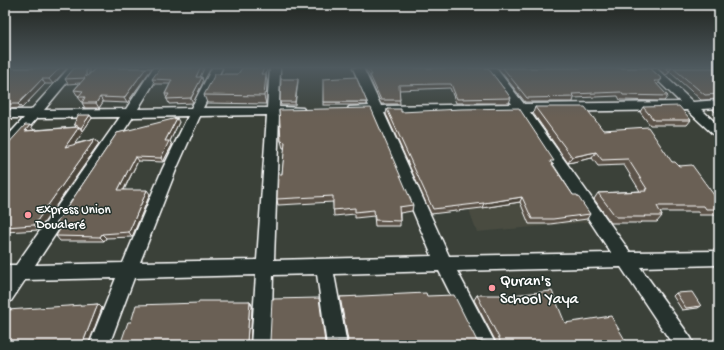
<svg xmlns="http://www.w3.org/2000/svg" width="724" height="350" font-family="'Gochi Hand',sans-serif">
<rect width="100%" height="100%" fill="#3b4139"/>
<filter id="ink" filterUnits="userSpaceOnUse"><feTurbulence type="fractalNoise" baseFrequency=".025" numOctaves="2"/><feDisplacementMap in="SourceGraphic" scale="8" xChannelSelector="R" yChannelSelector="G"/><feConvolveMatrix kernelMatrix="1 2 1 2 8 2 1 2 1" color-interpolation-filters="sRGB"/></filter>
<g filter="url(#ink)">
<!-- built -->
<polygon fill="#494b41" points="564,184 588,222 477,232 461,187"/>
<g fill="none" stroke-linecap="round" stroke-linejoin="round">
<defs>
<path id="minor" d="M69 68H79L44 110 126 109 153 68H163L138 109 191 108 212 68H222L203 108H267L270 68H280L279 107 303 108 305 111 303 114 279 115 274 260 432 256 372 114 349 113 347 110 349 107 369 106 353 68H363L381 106 512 104 486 68H496L524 104 680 102 645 68H656L693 102 719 100V108L701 109 719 126V137L715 136 687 110 530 112 630 252 719 251V265L640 267 691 338 694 345H673L621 267 457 271 496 345H476L439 271 334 274 347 345H327L317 274 273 275 271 345H251L256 275 134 278 109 345H89L116 278 25 280 11 301 5 303V265H16L120 117 37 118 10 150 5 152V139L24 118H5V110H31ZM518 112 611 253 449 256 384 113ZM267 115 257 260 140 262 176 170 200 116ZM188 116 162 170 123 263 35 265 133 117Z"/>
</defs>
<!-- minor casing -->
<use href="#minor" stroke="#fff" stroke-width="3"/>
<!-- minor -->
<use href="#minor" fill="#26332d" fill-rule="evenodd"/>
</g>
<!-- wall -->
<g fill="#5c5348" stroke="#fff">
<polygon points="5,68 67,68 53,84 45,84 22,108 5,109"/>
<polygon points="96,68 152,68 127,103 103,102 99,108 85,108 82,103 82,102 78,97 80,96 77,95 74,90 80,83 68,84 65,79 89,74"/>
<polygon points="204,68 200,77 203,82 193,103 169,104 165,94 170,84 155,84 152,79"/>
<polygon points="242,68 266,68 267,71 266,75 267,82 266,104 207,103 204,95 238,74"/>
<polygon points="365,68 488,68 511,98 509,103 456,103 450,88 399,90 400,104 381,104 370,79 370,76"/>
<polygon points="498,68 650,68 662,79 657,85 668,96 664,101 620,100 618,96 574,98 573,102 525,102"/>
<polygon points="657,68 719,68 719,99 701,100 670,72 666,75"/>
<polygon points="298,79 298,82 295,105 281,105 280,102"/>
<rect x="323" y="102" width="44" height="3"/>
<polygon points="717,105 719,105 719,115 713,110"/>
<polygon points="535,107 603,130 672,162 679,166 719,202 719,213 717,215 699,215 698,212 660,212 662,216 657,222 641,222 640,223 611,223 594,199 598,193 640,191 624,165 598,166 592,158 568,163 533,113"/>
<polygon points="643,107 691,120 687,125 650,125 640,112"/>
<polygon points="387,109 401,112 553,164 573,195 590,214 587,219 550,224 529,224 520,202 482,208 431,214 386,114"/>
<polygon points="279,110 413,205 412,211 400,213 400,226 375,226 374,216 355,218 355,214 334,216 333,202 278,205 277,199 282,174 285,148 283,148 281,141"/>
<polygon points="90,115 92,118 83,131 81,130 83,132 74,144 95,139 99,144 39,230 5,232 5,147 34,130 76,127 74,124"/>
<polygon points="179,122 170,141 172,145 163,162 138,161 124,190 150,194 132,237 106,238 104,241 60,241 56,236 60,228 56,224 117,133"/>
<polygon points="676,293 701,306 698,308 682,310 673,296"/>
<polygon points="477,295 565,323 628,345 120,345 131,322 250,301 252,306 250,342 347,342 348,341 340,297 427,296 477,341 496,342 474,300"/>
<polygon points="98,304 102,308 88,345 5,345 5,314"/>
</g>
<!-- shaded-wall -->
<g fill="#4b443b" stroke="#fff">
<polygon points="60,68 67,68 53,84 49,79"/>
<polygon points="86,68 89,68 89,82 86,77"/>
<polygon points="146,68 152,68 127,103 124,98"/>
<polygon points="200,68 204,68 198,82 196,77"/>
<polygon points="264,68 266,68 267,71 266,75 267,82 266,104 264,96 261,74"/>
<polygon points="202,77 203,82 193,103 191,98"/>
<polygon points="42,79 45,84 22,108 18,104"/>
<polygon points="100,97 103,102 99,108 96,103"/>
<polygon points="8,114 13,120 7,126 11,130 5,137 5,118"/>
<polygon points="90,115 92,118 83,131 81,128"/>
<polygon points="177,118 179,122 170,141 172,145 163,162 161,158 165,141"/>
<polygon points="30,125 34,130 25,131"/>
<polygon points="79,127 83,132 69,152 65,147"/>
<polygon points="95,139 99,144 39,230 34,225"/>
<polygon points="596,152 592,158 568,163 572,157"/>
<polygon points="135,157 138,161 121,195 118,190"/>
<polygon points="147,190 150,194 132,237 129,232"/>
<polygon points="522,197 520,202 482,208 484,203"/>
<polygon points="102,234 106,238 104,241 100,237"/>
<polygon points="250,301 252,306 250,345 247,342"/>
<polygon points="98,304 102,308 88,345 82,345"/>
</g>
<!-- building -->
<g fill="#6b6154" stroke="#fff">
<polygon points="5,68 60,68 49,79 42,79 18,104 5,104"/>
<polygon points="74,68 86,68 86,77 96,68 146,68 124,98 100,97 96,103 82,103 85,97 78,97 83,91 74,90 85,78 65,79"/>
<polygon points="160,68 200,68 196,77 202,77 191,98 166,99 169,94 165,94 172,80 152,79"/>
<polygon points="242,68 264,68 261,74 266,74 264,96 204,95 215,74 238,74"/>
<polygon points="368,68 488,68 511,98 457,99 451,84 439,84 399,85 400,100 381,100 370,75 372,75"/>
<polygon points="503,68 650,68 662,79 659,81 654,81 668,96 623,95 621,92 572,94 575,97 527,98"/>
<polygon points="666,68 672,68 669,71"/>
<polygon points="673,68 719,68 719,94 705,95"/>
<polygon points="356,77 367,102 323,102 323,79"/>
<polygon points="281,79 298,79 295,102 280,102"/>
<polygon points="679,106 691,120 654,120 643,107"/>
<polygon points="535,107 585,107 603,130 648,127 672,162 675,162 679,166 692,165 719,202 719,209 706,209 704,206 657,206 662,216 644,216 645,217 616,217 598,193 646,191 645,189 647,189 628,159 602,160 596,152 572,157"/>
<polygon points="371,108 413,205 399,207 400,221 375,220 374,210 355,212 355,208 333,210 333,196 277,199 278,174 282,174 285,142 281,141 279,110"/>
<polygon points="519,108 554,161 550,161 573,195 577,195 590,214 553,219 532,219 522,197 484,203 433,209 387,109 401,109 401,112 461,109"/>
<polygon points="5,114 8,114 5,118"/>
<polygon points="78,115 90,115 81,128 74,124"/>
<polygon points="177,118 165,141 169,141 161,158 135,157 118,190 147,190 129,232 102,234 100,237 56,236 63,224 56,224 117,133"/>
<polygon points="25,125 30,125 25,131 79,127 65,147 95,139 34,225 5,227 5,147 6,146"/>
<polygon points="552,291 565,323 611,316 628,345 508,345 508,342 494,345 120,345 128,322 131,322 136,305 199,303 199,301 250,301 247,342 269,342 270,341 272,299 319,298 325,342 347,342 348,340 340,297 426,293 427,296 454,295 477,341 499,342 500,340 477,295 511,295"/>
<polygon points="692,292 701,306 686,308 676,293"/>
<polygon points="98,304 82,345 17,345 18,343 5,343 5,314 7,310"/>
</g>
</g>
<!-- sky -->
<linearGradient id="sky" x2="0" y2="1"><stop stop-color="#20241f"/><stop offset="0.58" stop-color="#4f5a5f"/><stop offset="1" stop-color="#4f5a5f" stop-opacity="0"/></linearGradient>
<rect width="724" height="117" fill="url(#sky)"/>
<!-- markers -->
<g fill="#ff9aa2" stroke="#26332d" stroke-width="1.5">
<circle cx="28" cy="215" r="4"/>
<circle cx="492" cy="288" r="4"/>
</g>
<g text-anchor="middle" stroke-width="3" stroke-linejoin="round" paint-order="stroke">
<!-- poi labels -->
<g font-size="13" fill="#fff" stroke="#26332d" text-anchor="start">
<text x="36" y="213">Express Union<tspan x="36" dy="15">Doualeré</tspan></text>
</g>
<!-- near-poi labels -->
<g font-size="16" fill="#fff" stroke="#26332d" text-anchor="start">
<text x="500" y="285">Quran's<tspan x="500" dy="18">School Yaya</tspan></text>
</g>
</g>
<!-- margin -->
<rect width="724" height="350" fill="none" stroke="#26332d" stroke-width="20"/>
<rect x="10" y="10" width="704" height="330" fill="none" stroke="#fff" stroke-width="1.5" filter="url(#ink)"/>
</svg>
